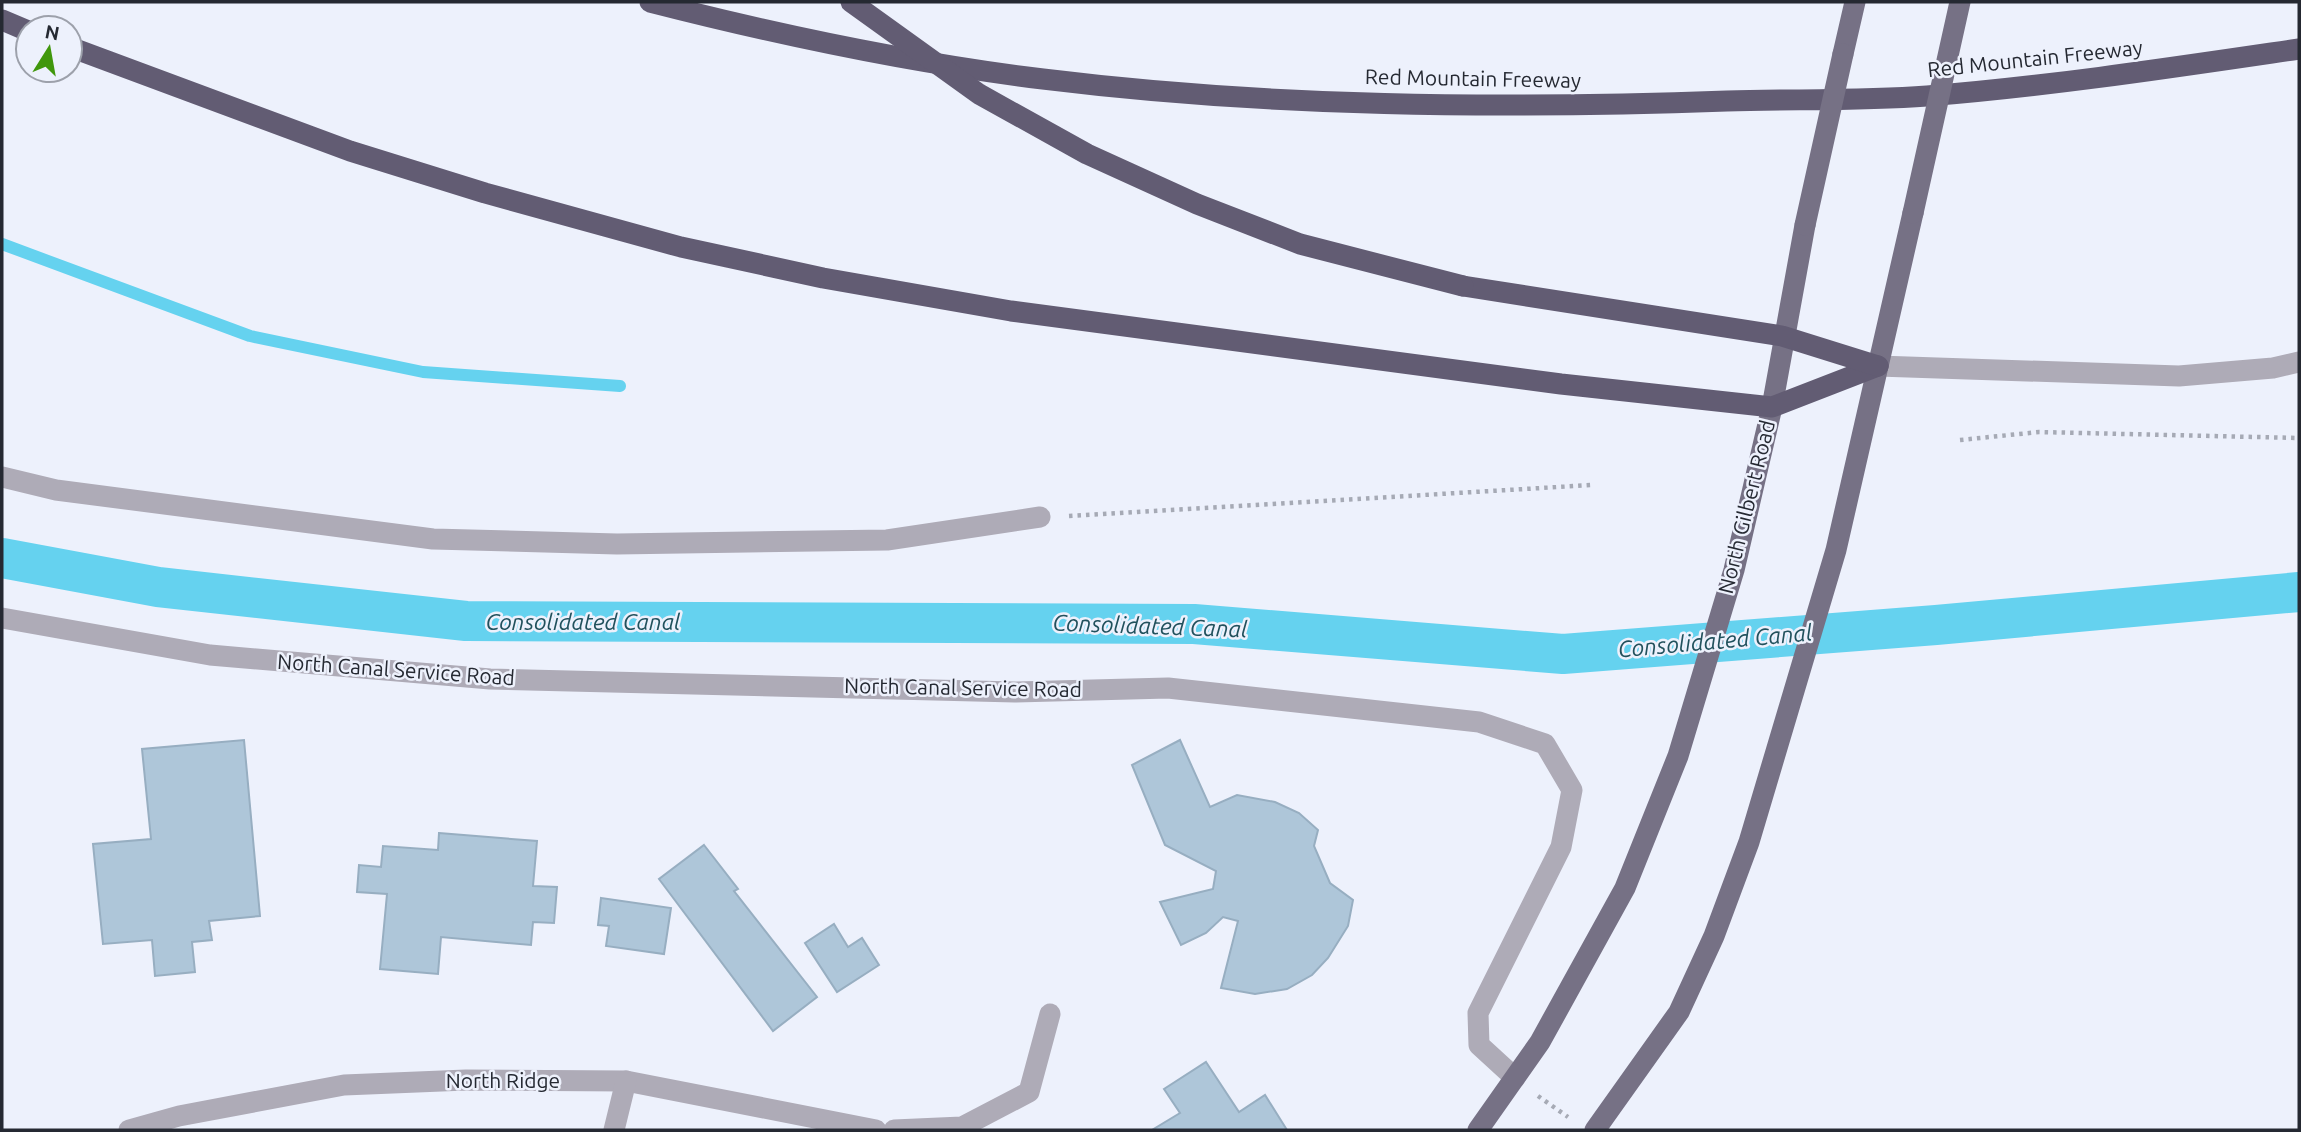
<svg xmlns="http://www.w3.org/2000/svg" width="2301" height="1132" font-family="Ubuntu,sans-serif">
<rect width="100%" height="100%" fill="#edf1fc"/>
<g fill="none" stroke-linecap="round" stroke-linejoin="round">
<!-- stream -->
<polyline stroke="#65d2ef" stroke-width="12" points="2,244 250,336 423,372 620,386"/>
<!-- canal -->
<polyline stroke="#65d2ef" stroke-width="40" points="2,558 158,587 466,621 1194,624 1563,654 1936,625 2299,592"/>
</g>
<!-- building -->
<g fill="#aec6d9" stroke="#97aec1" stroke-width="2">
<polygon points="244,740 260,916 209,921 212,940 192,942 195,972 155,976 152,940 103,944 93,844 151,839 142,749"/>
<polygon points="1180,740 1210,807 1237,795 1275,802 1299,813 1318,830 1314,846 1330,883 1353,900 1348,926 1328,958 1312,975 1287,989 1255,994 1221,988 1238,921 1223,917 1206,933 1181,945 1160,902 1213,889 1216,871 1165,845 1132,765"/>
<polygon points="439,833 537,841 533,886 557,887 554,923 533,922 531,945 441,937 438,974 380,969 387,894 357,892 359,865 381,867 383,846 438,850"/>
<polygon points="704,845 738,889 734,891 817,997 773,1031 659,879"/>
<polygon points="601,898 671,908 664,954 606,946 609,926 598,925"/>
<polygon points="834,924 848,947 862,938 879,965 837,992 805,943"/>
<polygon points="1206,1062 1239,1112 1265,1095 1287,1130 1152,1130 1180,1113 1164,1089"/>
</g>
<g fill="none" stroke-linecap="round" stroke-linejoin="round">
<!-- path -->
<g stroke="#a6aab5" stroke-width="4.5" stroke-dasharray="3.5 5" stroke-linecap="butt">
<polyline points="1960,440 2039,432 2299,438"/>
<polyline points="1069,516 1592,485"/>
<polyline points="1538,1096 1568,1117"/>
</g>
<!-- service -->
<g stroke="#aeabb7" stroke-width="21">
<polyline points="1878,366 2179,376 2273,368 2299,362"/>
<polyline points="2,477 56,490 433,539 617,544 887,540 1040,517"/>
<polyline points="2,618 210,655 490,679 1015,692 1168,688 1479,722 1545,744 1572,790 1561,847 1478,1013 1479,1045 1515,1078"/>
</g>
<!-- minor -->
<g stroke="#aeabb7" stroke-width="21">
<polyline points="129,1130 179,1116 344,1085 466,1080 626,1081 876,1130"/>
<polyline points="614,1130 626,1081"/>
<polyline points="894,1130 962,1127 1029,1092 1050,1014"/>
</g>
<!-- primary -->
<g stroke="#767185" stroke-width="21">
<polyline points="1843,54 1855,2"/>
<polyline points="1478,1130 1540,1042 1625,888 1678,756 1734,570 1772,407 1805,225"/>
<polyline points="1595,1130 1679,1012 1714,936 1749,842 1836,550 1913,213"/>
</g>
<!-- motorway -->
<g stroke="#625c73" stroke-width="21">
<path d="M650 2C779 35 911 63 1043 79 1269 107 1499 109 1727 101 1793 99 1860 101 1927 96 2051 86 2176 67 2299 49"/>
<polyline points="2,20 28,31"/>
<polyline points="70,47 350,151 485,193 681,247 823,278 1011,311 1561,384 1772,407 1878,366"/>
<polyline points="1463,286 1782,336 1878,366"/>
</g>
<!-- primary-bridge -->
<g stroke="#767185" stroke-width="21">
<polyline points="1913,213 1960,2"/>
<polyline points="1805,225 1843,54"/>
</g>
<!-- motorway-bridge -->
<polyline stroke="#625c73" stroke-width="21" points="851,2 979,94 1087,154 1197,204 1300,244 1463,286"/>
</g>
<g text-anchor="middle" stroke-width="5" stroke-linejoin="round" paint-order="stroke">
<!-- street labels -->
<g font-size="21" fill="#252932" stroke="#edf1fc">
<text transform="translate(2035 59) rotate(-6)" y="7">Red Mountain Freeway</text>
<text transform="translate(1473 79) rotate(1)" y="7">Red Mountain Freeway</text>
<text transform="translate(1747 507) rotate(-76)" y="7">North Gilbert Road</text>
<text transform="translate(396 670) rotate(4)" y="7">North Canal Service Road</text>
<text transform="translate(963 688) rotate(1)" y="7">North Canal Service Road</text>
<text x="503" y="1088">North Ridge</text>
</g>
<!-- water labels -->
<g font-size="23" font-style="italic" fill="#21515d" stroke="#edf1fc">
<text x="583" y="630">Consolidated Canal</text>
<text transform="translate(1150 626) rotate(2)" y="8">Consolidated Canal</text>
<text transform="translate(1715 641) rotate(-5)" y="8">Consolidated Canal</text>
</g>
</g>
<!-- border -->
<rect width="2301" height="1132" fill="none" stroke="#252932" stroke-width="7"/>
<!-- north arrow -->
<g transform="translate(49 49) rotate(11)"><circle r="33" fill="#edf1fc" stroke="#9da1ab" stroke-width="2"/>
<path d="M0-5L12 26L0 18L-12 26Z" fill="#40970c"/>
<text y="-10" font-size="19" font-weight="bold" text-anchor="middle" fill="#252932">N</text>
</g>
</svg>
